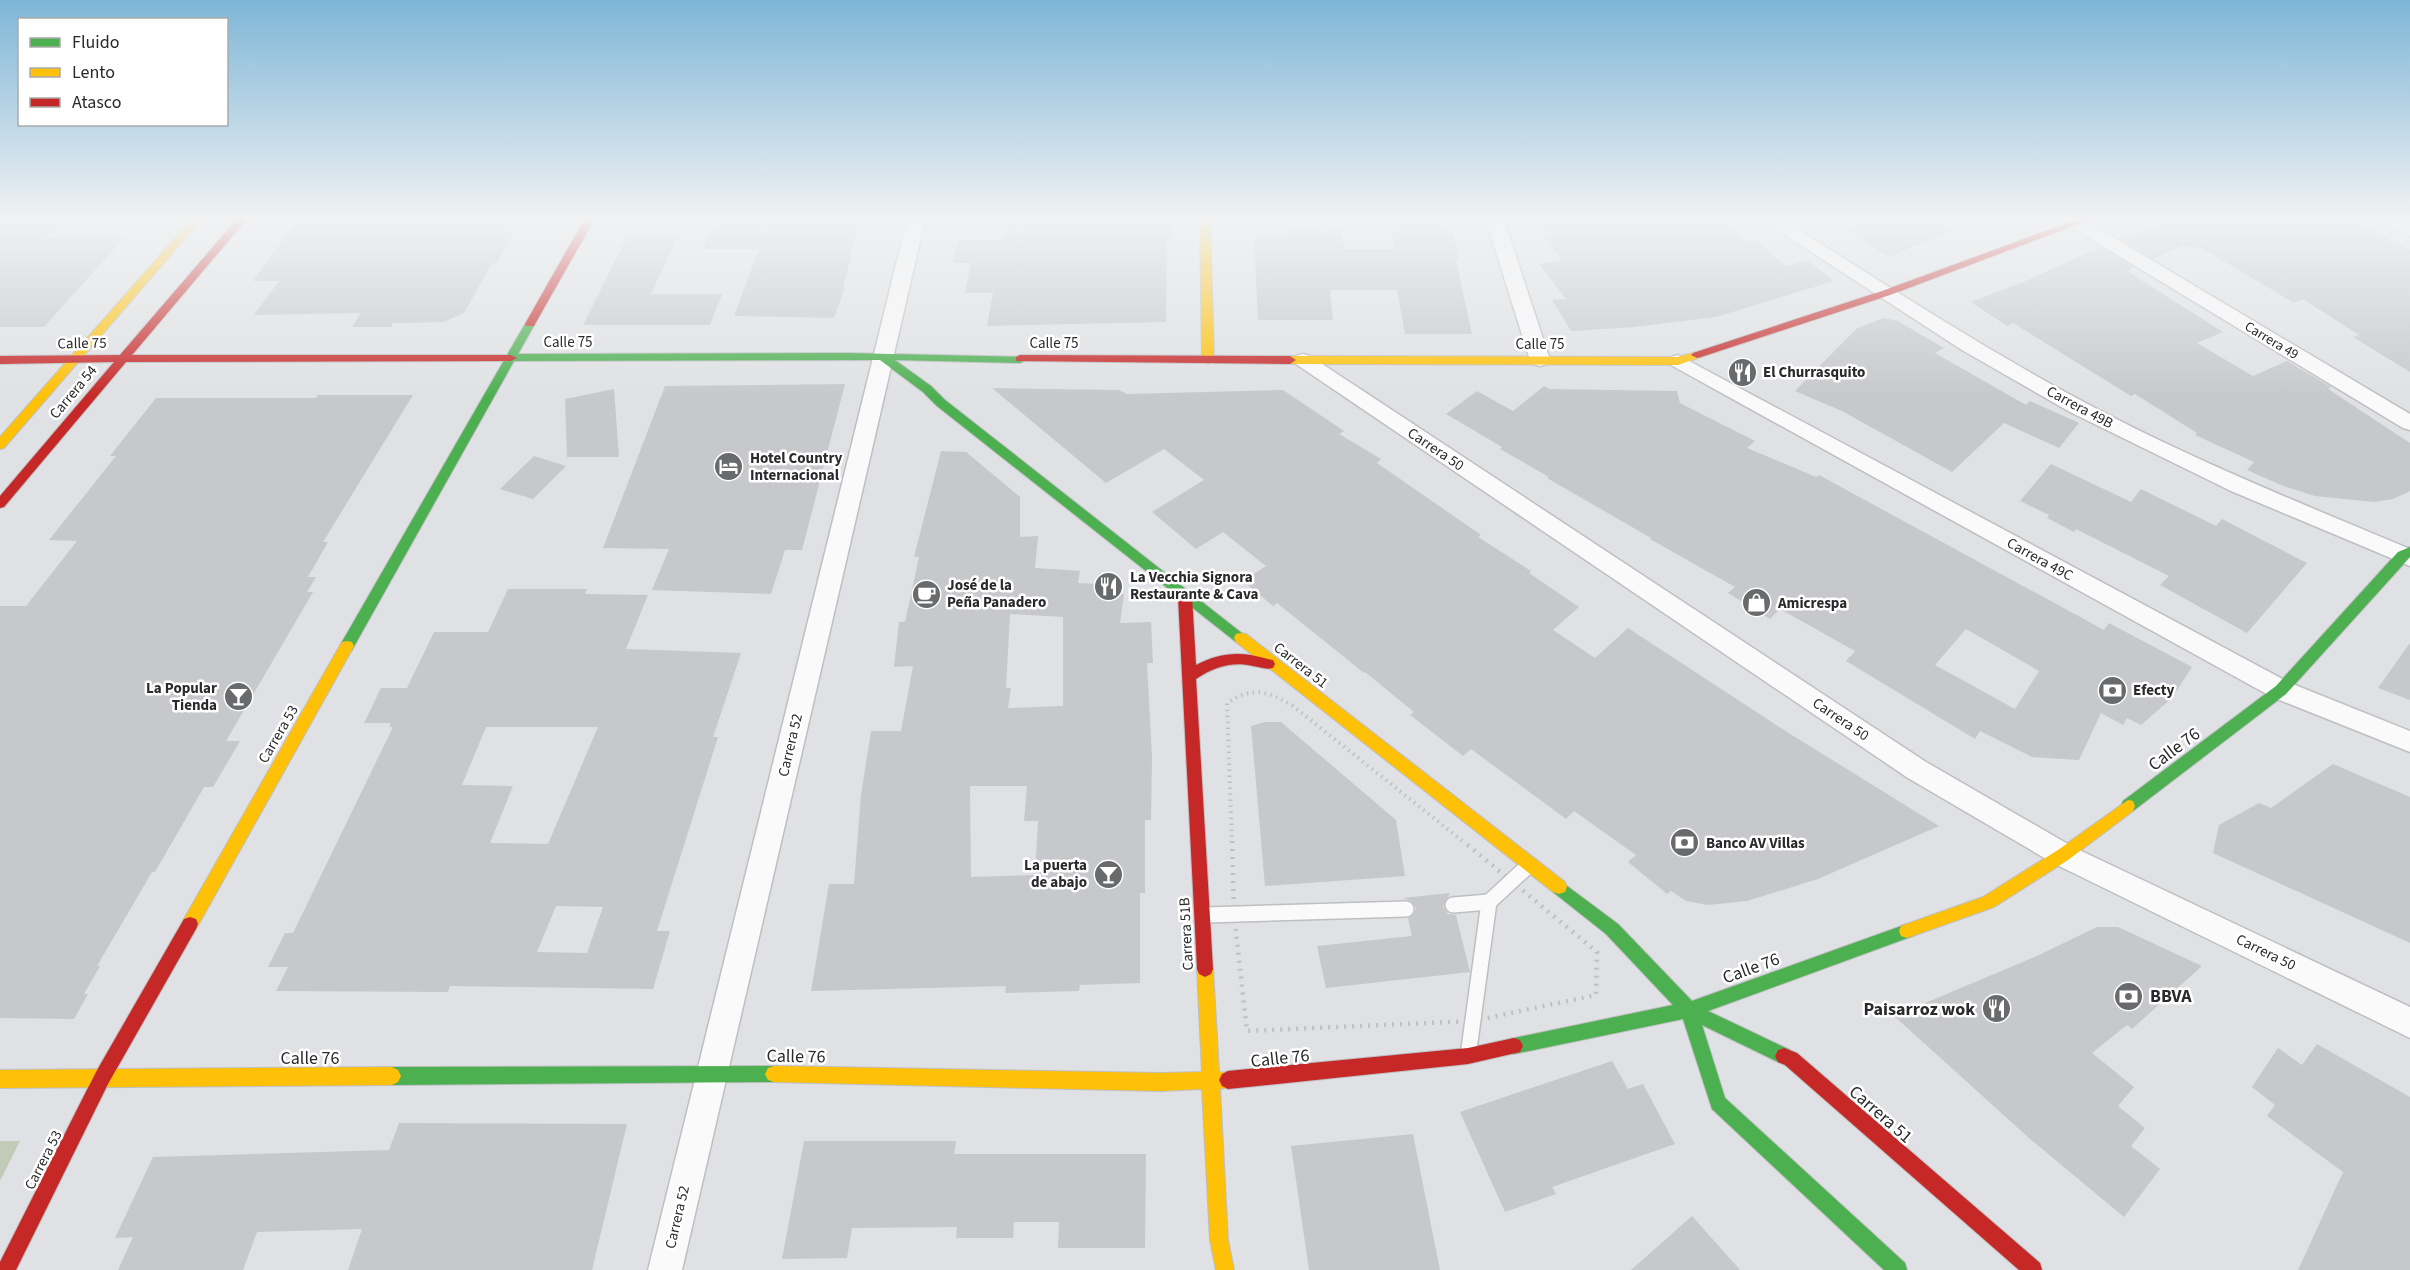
<svg xmlns="http://www.w3.org/2000/svg" width="2410" height="1270" font-family="'Source Sans 3',sans-serif">
<rect width="100%" height="100%" fill="#dfe1e4"/>
<!-- green -->
<polygon fill="#c2cab8" points="0,1141 20,1141 0,1181"/>
<!-- building -->
<g fill="#c7c8cb" fill-rule="evenodd">
<polygon points="0,220 64,220 46,238 124,238 44,327 0,327"/>
<polygon points="298,220 521,220 497,263 492,263 464,313 444,322 393,323 391,327 352,327 361,313 254,315 279,281 253,281"/>
<polygon points="715,220 860,222 849,257 851,257 843,287 845,287 834,318 734,316 759,249 703,249"/>
<polygon points="1027,220 1173,220 1173,242 1167,242 1166,322 987,326 993,293 965,293 971,263 953,263 958,240 1004,240 1007,222 1027,222"/>
<polygon points="1392,220 1445,220 1446,229 1453,229 1459,260 1456,260 1472,334 1405,334 1397,290 1330,290 1333,320 1258,320 1254,237 1287,237 1286,229 1342,230 1344,249 1394,249"/>
<polygon points="1536,220 1724,220 1746,242 1756,240 1786,266 1807,260 1834,281 1716,317 1633,327 1571,331 1552,300 1566,299 1539,264 1562,260 1543,236 1547,236"/>
<polygon points="1830,220 1978,220 1889,257"/>
<polygon points="2168,220 2352,220 2410,250 2410,372 2353,337 2359,335 2303,299 2294,303 2200,247 2196,249 2183,245 2153,259 2120,239"/>
<polygon points="627,237 677,237 651,294 722,294 710,325 583,325"/>
<polygon points="2100,247 2134,268 2127,271 2223,332 2197,343 2253,376 2287,361 2331,387 2328,389 2410,443 2410,491 2393,499 2374,502 2315,496 2283,486 2247,470 2254,462 2195,435 2197,433 2135,394 2131,396 2013,323 2007,326 1971,302 2028,280"/>
<polygon points="1883,318 1898,321 1944,348 1935,353 2026,405 2030,401 2079,423 2059,448 2004,423 1952,472 1842,411 1795,391 1856,329"/>
<polygon points="845,384 802,550 785,550 771,594 652,590 669,549 603,548 665,386"/>
<path d="M1544 386 1550 389 1677 391 1680 403 1755 441 1747 448 1816 477 1819 475 2104 630 2109 623 2192 667 2172 698 2141 725 2127 718 2123 725 2101 713 2079 760 2032 757 1980 731 1975 739 1846 661 1855 651 1780 609 1770 619 1728 593 1735 587 1650 539 1651 538 1547 478 1549 477 1500 449 1502 447 1446 414 1477 391 1513 411ZM1966 629 2039 671 2015 709 1935 665Z"/>
<polygon points="992,388 1119,390 1127,394 1283,390 1344,431 1339,434 1381,459 1377,463 1481,535 1478,537 1531,571 1529,573 1579,607 1553,630 1595,658 1628,628 1787,732 1939,826 1818,879 1747,901 1708,905 1686,901 1671,891 1667,894 1628,862 1636,855 1574,811 1566,819 1471,749 1463,756 1410,715 1414,712 1365,672 1364,673 1277,603 1273,606 1243,581 1266,566 1223,532 1196,549 1152,512 1204,480 1164,449 1106,483"/>
<polygon points="614,389 619,457 567,457 565,399"/>
<polygon points="318,395 413,395 323,542 328,542 308,577 316,577 307,592 313,592 226,741 240,741 213,787 204,787 155,872 152,872 97,966 100,966 84,994 88,994 74,1019 0,1018 0,606 26,606 77,541 49,540 116,456 110,456 156,398 316,398"/>
<path d="M941 451 966 452 1020 497V537L1038 536 1035 568 1080 571 1078 583 1097 584 1096 593 1124 594 1120 623 1151 622 1153 663H1147L1152 757 1151 820H1145V893H1140V983L1080 985 1079 991 1005 993 1006 986 811 991 829 884H854L861 795 871 731H901L913 666 894 667 899 622H905L919 557H914ZM1010 614 1063 617V706L1008 708 1011 688H1006ZM970 786H1027L1024 821H1038L1035 875 971 877Z"/>
<polygon points="534,456 566,466 533,499 500,489"/>
<polygon points="2051,464 2131,502 2141,489 2216,526 2222,519 2307,563 2247,633 2160,585 2169,576 2076,529 2074,532 2047,518 2049,515 2020,501"/>
<path d="M508 589H587L585 594 648 595 626 649 741 653 713 737H718L657 931H670L653 989 450 986 448 992 276 991 288 967H268L285 933H293L393 727H389L391 723H364L381 688H407L434 632H488ZM486 727H598L548 844 490 843 513 786 462 785ZM556 906 603 907 587 953 537 952Z"/>
<polygon points="2410,643 2410,700 2378,688"/>
<polygon points="1265,722 1281,722 1396,820 1405,876 1265,886 1251,726"/>
<polygon points="2333,764 2410,797 2410,943 2213,853 2219,825 2259,803 2271,808"/>
<polygon points="1450,893 1443,906 1448,914 1456,915 1470,972 1326,988 1317,946 1412,936 1408,918 1414,914 1416,908 1411,901 1403,898"/>
<polygon points="2097,927 2118,927 2202,966 2132,1029 2127,1025 2092,1053 2134,1087 2118,1106 2145,1128 2131,1146 2160,1169 2124,1217 2029,1138 1894,1016 2037,956"/>
<polygon points="2317,1044 2410,1097 2410,1270 2298,1270 2343,1172 2267,1116 2275,1105 2252,1087 2278,1048 2302,1065"/>
<polygon points="1612,1061 1628,1089 1643,1084 1675,1144 1552,1187 1556,1194 1505,1212 1460,1112"/>
<polygon points="399,1123 627,1124 592,1270 348,1270 362,1229 257,1232 243,1270 118,1270 133,1237 115,1238 153,1157 389,1150"/>
<polygon points="1413,1134 1440,1270 1309,1270 1291,1146"/>
<polygon points="804,1141 956,1141 954,1154 1146,1154 1145,1248 1058,1248 1059,1222 1014,1222 1013,1238 956,1238 957,1227 852,1228 847,1258 782,1259"/>
<polygon points="1692,1216 1740,1270 1631,1270"/>
</g>
<g fill="none" stroke-linecap="round" stroke-linejoin="round">
<defs>
<g id="lane">
<polyline points="1453,905 1489,902"/>
<polyline points="1206,915 1406,909"/>
<polyline points="1469,1049 1489,902 1528,866"/>
</g>
<g id="street">
<polygon points="907,220 925,220 682,1270 648,1270"/>
<polygon points="1486,220 1504,220 1550,360 1547,364 1540,366 1533,364 1530,360"/>
<path d="M1762 220H1783C1882 282 1979 346 2082 401 2188 458 2300 503 2410 549V566L2231 491 2070 412 1962 350Z"/>
<polygon points="2063,220 2084,220 2410,414 2410,430 2403,428 2066,224"/>
<polygon points="2380,220 2402,220 2410,224 2410,236 2383,224"/>
<polygon points="1303,354 1310,356 1926,762 2073,847 2410,1007 2410,1038 2053,863 1908,778 1296,364 1293,360 1296,356"/>
<polygon points="1678,355 2290,683 2410,731 2410,752 2272,697 1671,365 1668,361 1671,357"/>
</g>
<g id="fast">
<polygon points="530,321 535,324 518,354 847,353 1024,357 1024,361 1020,363 895,360 931,386 945,400 1248,638 1246,642 1236,642 937,406 923,392 880,360 514,361 352,650 342,650 340,646 342,642 525,324"/>
<polygon points="2410,547 2410,557 2286,694 2133,811 2128,812 2123,811 2121,806 2123,801 2276,686 2398,552"/>
<polygon points="1559,880 1618,924 1692,1001 1907,924 1913,926 1915,931 1913,936 1708,1011 1790,1050 1793,1056 1790,1062 1784,1064 1778,1062 1702,1025 1725,1098 1905,1263 1907,1270 1884,1270 1712,1109 1683,1019 1514,1054 1508,1052 1505,1046 1508,1040 1514,1038 1673,1005 1606,934 1553,892 1551,887 1553,882"/>
<polygon points="774,1066 780,1068 783,1074 780,1080 774,1082 392,1085 386,1082 383,1076 386,1070 392,1067"/>
</g>
<g id="slow">
<polygon points="191,220 201,220 4,448 0,449 0,437"/>
<polygon points="1200,220 1210,220 1214,360 1208,364 1202,360"/>
<polygon points="1697,352 1703,355 1701,357 1678,365 1290,364 1284,360 1290,356 1677,357"/>
<polygon points="1241,633 1246,634 1565,882 1567,887 1565,892 1559,894 1553,892 1236,642 1234,638 1236,634"/>
<polygon points="347,641 352,642 354,646 196,929 190,931 184,929 182,924 184,919 342,642"/>
<polygon points="2128,800 2133,801 2135,806 2133,811 2068,860 1994,907 1907,938 1901,936 1899,931 1901,926 1983,897 2058,850"/>
<polygon points="1205,961 1211,964 1213,969 1219,1072 1234,1074 1237,1080 1234,1086 1220,1089 1228,1240 1234,1270 1216,1270 1210,1240 1202,1089 1161,1091 774,1082 768,1080 765,1074 768,1068 774,1066 1161,1073 1202,1072 1197,969 1199,964"/>
<polygon points="392,1067 398,1070 401,1076 398,1082 392,1085 0,1088 0,1070"/>
</g>
<g id="jam">
<polygon points="236,220 246,220 132,355 511,355 517,358 511,361 126,362 4,507 0,508 0,496 114,362 0,364 0,356 120,355"/>
<polygon points="584,220 594,220 535,324 534,326 526,326 525,324"/>
<polygon points="2076,220 2089,220 1890,295 1701,357 1697,358 1691,355 1693,353 1882,291"/>
<polygon points="1020,355 1290,356 1296,360 1290,364 1016,361 1016,357"/>
<path d="M1185 591 1192 596 1196 665C1220 652 1242 651 1268 659L1273 660 1275 664 1273 668C1266 670 1260 667 1253 666 1232 661 1214 667 1196 679L1213 969 1211 974 1205 977 1199 974 1197 969 1178 596Z"/>
<polygon points="190,917 196,919 198,924 196,929 108,1084 16,1270 0,1270 0,1262 96,1072 184,919"/>
<polygon points="1514,1038 1520,1040 1523,1046 1520,1052 1468,1064 1228,1089 1222,1086 1219,1080 1222,1074 1228,1071 1468,1048"/>
<polygon points="1784,1048 1797,1053 2040,1263 2042,1270 2019,1270 1785,1065 1778,1062 1775,1056 1778,1050"/>
</g>
</defs>
<!-- lane casing -->
<use href="#lane" stroke="#bebfc1" stroke-width="18"/>
<!-- street casing -->
<use href="#street" stroke="#bebfc1" stroke-width="3"/>
<!-- fast casing -->
<use href="#fast" stroke="#bebfc1" stroke-width="2"/>
<!-- slow casing -->
<use href="#slow" stroke="#bebfc1" stroke-width="2"/>
<!-- jam casing -->
<use href="#jam" stroke="#bebfc1" stroke-width="2"/>
<!-- path-far1 -->
<path stroke="#bfc0c0" stroke-width="4" stroke-dasharray="1.5 4.5" stroke-linecap="butt" d="M1232 843 1227 703C1253 686 1268 691 1293 706L1465 843"/>
<!-- path -->
<polyline stroke="#bfc0c0" stroke-width="4.5" stroke-dasharray="2 6" stroke-linecap="butt" points="1232,841 1234,914 1247,1031 1473,1021 1596,995 1597,952 1463,841"/>
<!-- lane -->
<use href="#lane" stroke="#fafafb" stroke-width="15"/>
<!-- street -->
<use href="#street" fill="#fafafb" fill-rule="evenodd"/>
<!-- fast -->
<use href="#fast" fill="#4caf50" fill-rule="evenodd"/>
<!-- slow -->
<use href="#slow" fill="#ffc107" fill-rule="evenodd"/>
<!-- jam -->
<use href="#jam" fill="#c62828" fill-rule="evenodd"/>
</g>
<!-- sky -->
<linearGradient id="sky" x2="0" y2="1"><stop stop-color="#7eb6d7"/><stop offset="0.55" stop-color="#f1f2f3"/><stop offset="1" stop-color="#f1f2f3" stop-opacity="0"/></linearGradient>
<rect width="2410" height="398" fill="url(#sky)"/>
<!-- icons -->
<defs>
<symbol id="restaurant-disc" viewBox="-11 -11 22 22"><circle r="9.5" fill="#696a6c" stroke="#fff"/><path d="M-5-6h1v4h1v-4h1v4h1v-4h1v5L-1.5 .5V6h-2V.5L-5-1ZM5-6V6H3V1.5H1.5Q1.5-4 5-6Z" fill="#fff"/></symbol>
<symbol id="hotel-disc" viewBox="-11 -11 22 22"><circle r="9.5" fill="#696a6c" stroke="#fff"/><path d="M-6-4.5h1.5V1H6V5H4.5V3h-9V5H-6ZM-4 0a1.8 1.8 0 1 1 3.6 0ZM.5 0V-2.5h3Q6-2.5 6 0Z" fill="#fff"/></symbol>
<symbol id="cafe-disc" viewBox="-11 -11 22 22"><circle r="9.5" fill="#696a6c" stroke="#fff"/><path d="M-5.5-4.5H6V0H3Q3 3.5 0 3.5H-2.5Q-5.5 3.5-5.5 0ZM3-3.2v2h1.7v-2ZM-6 4.5H4V6H-6Z" fill="#fff"/></symbol>
<symbol id="shop-disc" viewBox="-11 -11 22 22"><circle r="9.5" fill="#696a6c" stroke="#fff"/><path d="M-5-2.5h2.3a2.7 3.5 0 0 1 5.4 0H5L5.5 6h-11ZM-1.5-2.5h3a1.5 2.3 0 0 0-3 0Z" fill="#fff"/></symbol>
<symbol id="bank-disc" viewBox="-11 -11 22 22"><circle r="9.5" fill="#696a6c" stroke="#fff"/><path d="M-6-4H6V4H-6ZM0-2.3a2.3 2.3 0 1 0 0 4.6a2.3 2.3 0 1 0 0-4.6Z" fill="#fff"/></symbol>
<symbol id="bar-disc" viewBox="-11 -11 22 22"><circle r="9.5" fill="#696a6c" stroke="#fff"/><path d="M-6-5H6L.8 .8V4.5H3.5V6h-7V4.5H-.8V.8Z" fill="#fff"/></symbol>
</defs>
<g fill-rule="evenodd">
<use href="#restaurant-disc" x="1726" y="356" width="33" height="33"/>
<use href="#hotel-disc" x="712" y="450" width="33" height="33"/>
<use href="#restaurant-disc" x="1092" y="570" width="33" height="33"/>
<use href="#cafe-disc" x="910" y="578" width="33" height="33"/>
<use href="#shop-disc" x="1740" y="586" width="33" height="33"/>
<use href="#bank-disc" x="2096" y="674" width="33" height="33"/>
<use href="#bar-disc" x="222" y="680" width="33" height="33"/>
<use href="#bank-disc" x="1668" y="826" width="33" height="33"/>
<use href="#bar-disc" x="1092" y="858" width="33" height="33"/>
<use href="#bank-disc" x="2112" y="980" width="33" height="33"/>
<use href="#restaurant-disc" x="1980" y="992" width="33" height="33"/>
</g>
<g text-anchor="middle" stroke-width="5" stroke-linejoin="round" paint-order="stroke">
<!-- far-street labels -->
<g font-size="14" fill="#292a2b" stroke="#fff">
<text transform="translate(2272 340) rotate(31)" y="5">Carrera 49</text>
</g>
<!-- street labels -->
<g font-size="15" fill="#292a2b" stroke="#fff">
<text x="568" y="347">Calle 75</text>
<text transform="translate(82 343) rotate(-1)" y="5">Calle 75</text>
<text x="1054" y="348">Calle 75</text>
<text x="1540" y="349">Calle 75</text>
<text transform="translate(73 392) rotate(-50)" y="5">Carrera 54</text>
<text transform="translate(2080 407) rotate(28)" y="5">Carrera 49B</text>
<text transform="translate(1436 449) rotate(34)" y="5">Carrera 50</text>
<text transform="translate(2040 559) rotate(29)" y="5">Carrera 49C</text>
<text transform="translate(1301 665) rotate(38)" y="5">Carrera 51</text>
<text transform="translate(1841 719) rotate(34)" y="5">Carrera 50</text>
<text transform="translate(278 734) rotate(-60)" y="5">Carrera 53</text>
<text transform="translate(790 745) rotate(-77)" y="5">Carrera 52</text>
<text transform="translate(1186 934) rotate(-93)" y="5">Carrera 51B</text>
<text transform="translate(2266 952) rotate(26)" y="5">Carrera 50</text>
<text transform="translate(43 1160) rotate(-63)" y="5">Carrera 53</text>
<text transform="translate(677 1217) rotate(-77)" y="5">Carrera 52</text>
</g>
<!-- poi labels -->
<g font-size="15" font-weight="bold" fill="#292a2b" stroke="#fff" text-anchor="start">
<text x="1763" y="377">El Churrasquito</text>
<text x="750" y="463">Hotel Country<tspan x="750" dy="17">Internacional</tspan></text>
<text x="1130" y="582">La Vecchia Signora<tspan x="1130" dy="17">Restaurante &amp; Cava</tspan></text>
<text x="947" y="590">José de la<tspan x="947" dy="17">Peña Panadero</tspan></text>
<text x="1778" y="608">Amicrespa</text>
<text x="217" y="693" text-anchor="end">La Popular<tspan x="217" dy="17">Tienda</tspan></text>
<text x="2133" y="695">Efecty</text>
<text x="1706" y="848">Banco AV Villas</text>
<text x="1087" y="870" text-anchor="end">La puerta<tspan x="1087" dy="17">de abajo</tspan></text>
</g>
<!-- near-street labels -->
<g font-size="18" fill="#292a2b" stroke="#fff">
<text transform="translate(2174 749) rotate(-37)" y="6">Calle 76</text>
<text transform="translate(1751 968) rotate(-20)" y="6">Calle 76</text>
<text transform="translate(796 1056) rotate(1)" y="6">Calle 76</text>
<text x="310" y="1064">Calle 76</text>
<text transform="translate(1280 1058) rotate(-6)" y="6">Calle 76</text>
<text transform="translate(1881 1114) rotate(41)" y="6">Carrera 51</text>
</g>
<!-- near-poi labels -->
<g font-size="18" font-weight="bold" fill="#292a2b" stroke="#fff" text-anchor="start">
<text x="2150" y="1002">BBVA</text>
<text x="1975" y="1015" text-anchor="end">Paisarroz wok</text>
</g>
</g>
<!-- legend -->
<rect x="18" y="18" width="210" height="108" fill="#ffffff" stroke="#a9aaaa" stroke-width="1.5"/>
<rect x="30" y="38" width="30" height="9" fill="#4caf50" stroke="#a9aaaa" stroke-width="1.5"/>
<text x="72" y="48" font-size="18" fill="#292a2b">Fluido</text>
<rect x="30" y="68" width="30" height="9" fill="#ffc107" stroke="#a9aaaa" stroke-width="1.5"/>
<text x="72" y="78" font-size="18" fill="#292a2b">Lento</text>
<rect x="30" y="98" width="30" height="9" fill="#c62828" stroke="#a9aaaa" stroke-width="1.5"/>
<text x="72" y="108" font-size="18" fill="#292a2b">Atasco</text>
</svg>
